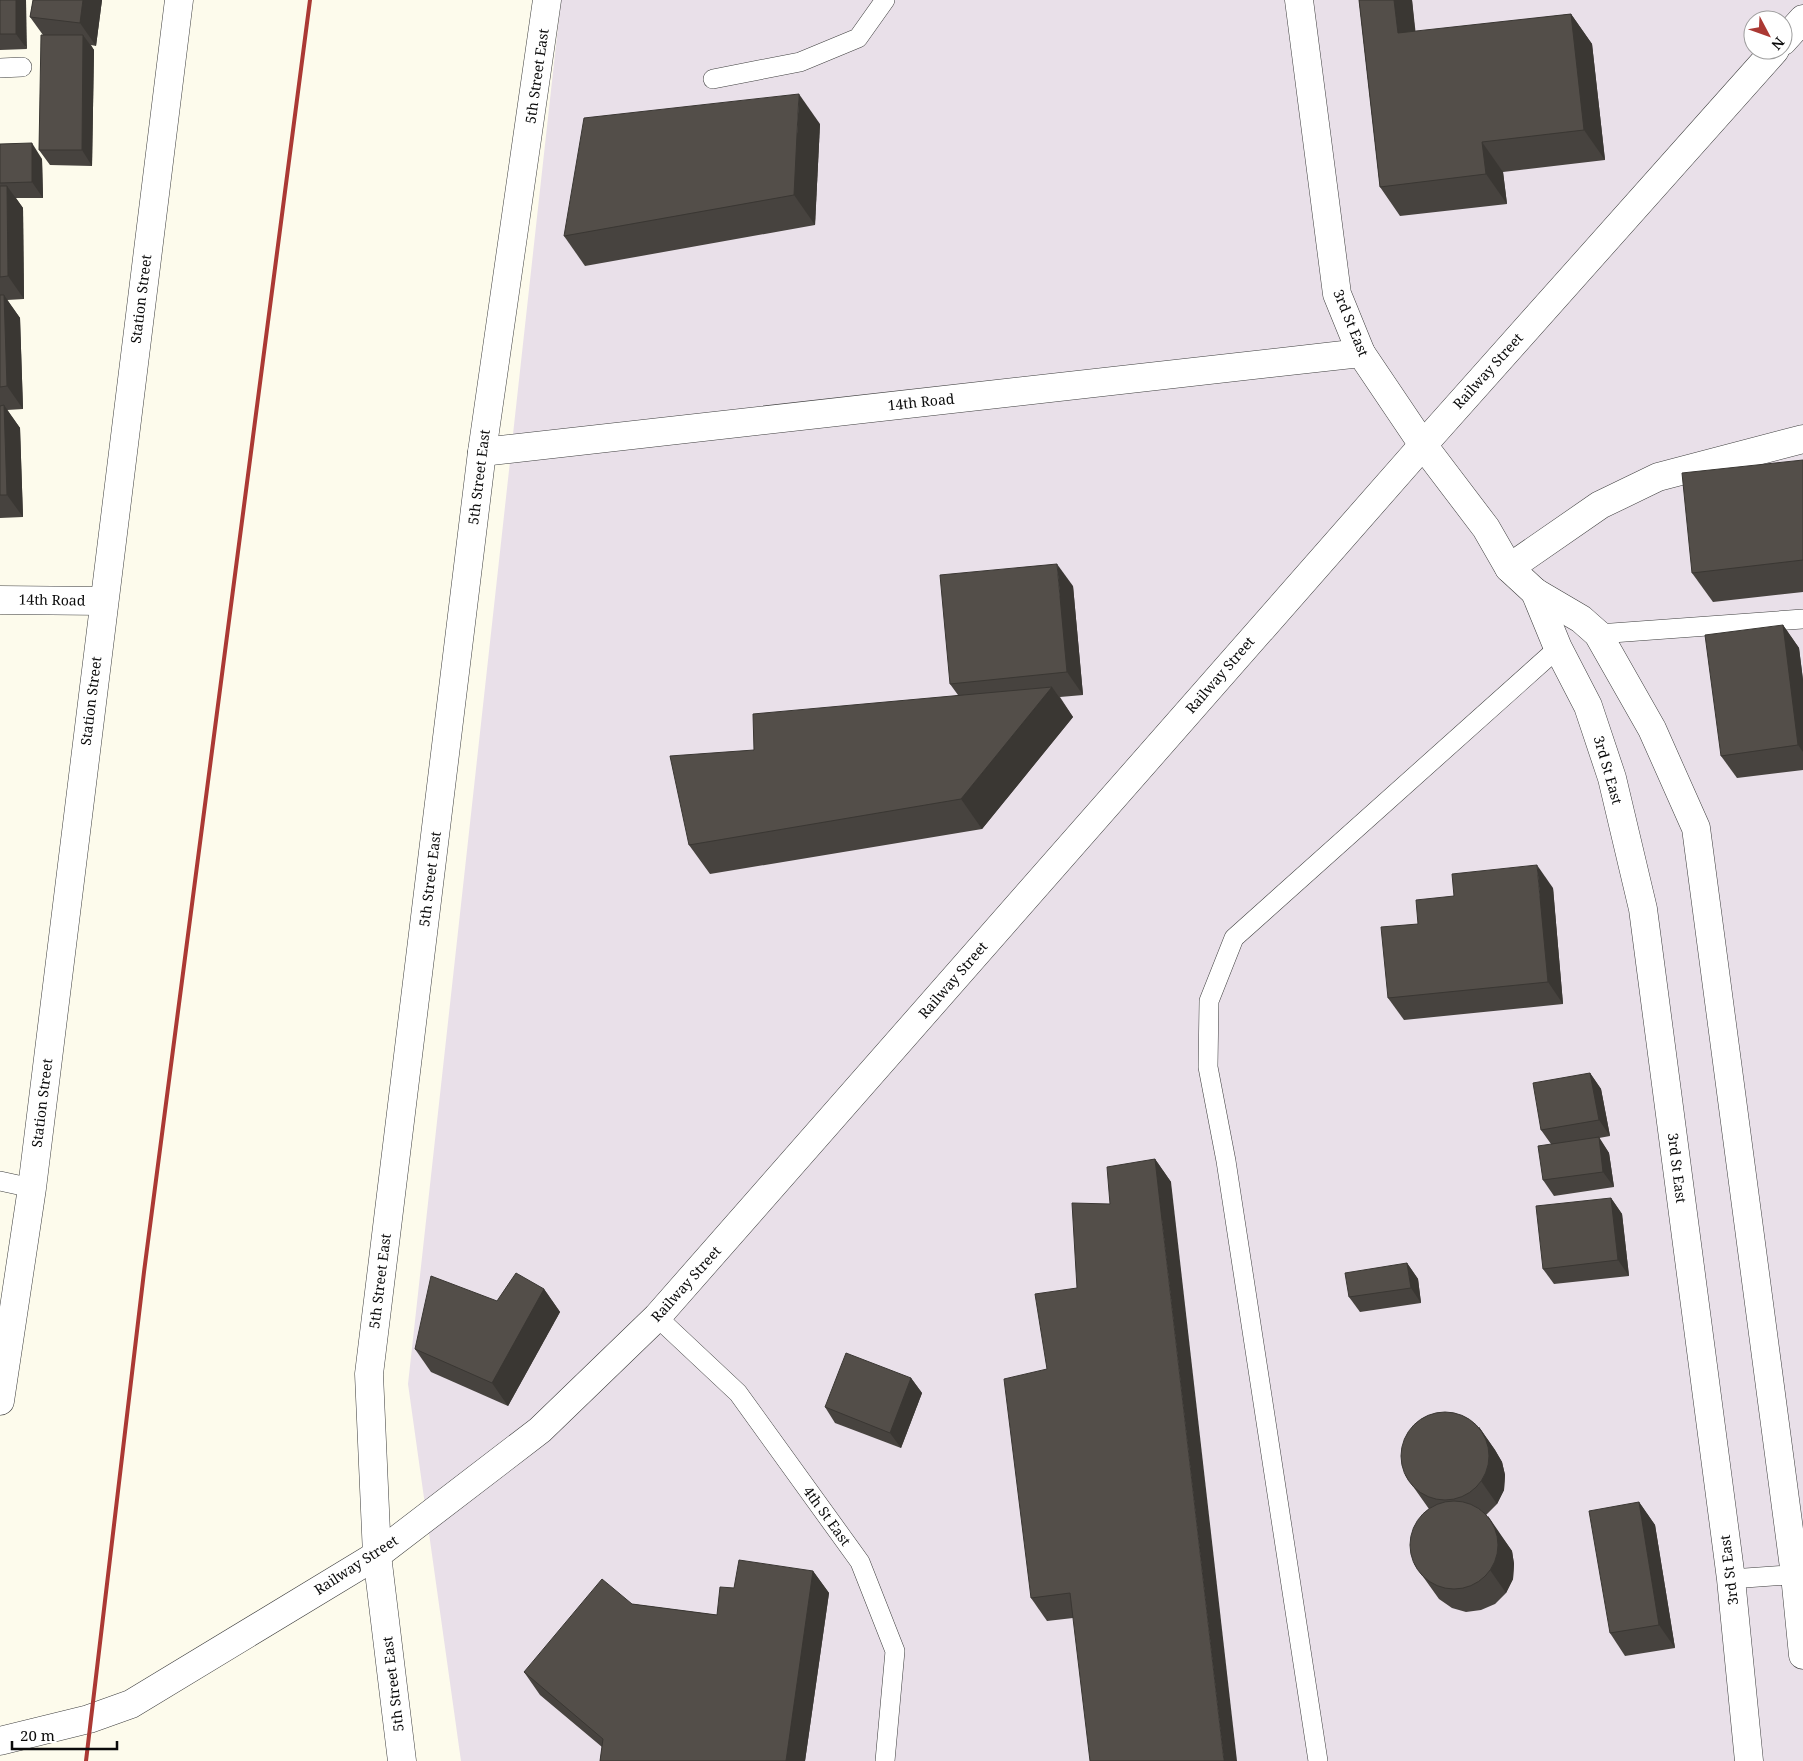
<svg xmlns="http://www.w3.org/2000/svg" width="1803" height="1761" font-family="'Noto Serif',serif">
<rect width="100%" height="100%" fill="#fdfbec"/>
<!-- industrial -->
<path fill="#e9e0e9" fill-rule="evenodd" d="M561 0H1803V1761H461L408 1384ZM1753 20H1783V50H1753Z"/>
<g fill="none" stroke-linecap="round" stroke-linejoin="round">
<defs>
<g id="lane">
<polyline points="0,68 22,67"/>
<polyline points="713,79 800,62 858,38 885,0"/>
<polyline points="1598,634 1803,619"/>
<polyline points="0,1181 32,1188"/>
<polyline points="657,1317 738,1393 860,1562 895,1651 885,1761"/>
<polyline points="1731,1579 1803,1574"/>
<polyline points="1318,1761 1226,1161 1208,1067 1209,1001 1234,938 1558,648"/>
</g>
<g id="street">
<polyline points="1299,0 1337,294 1361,353 1423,445 1486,528 1509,568 1535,592 1581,619 1598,634 1652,729 1696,828 1795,1575 1803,1655"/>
<polyline points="1783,41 1803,19"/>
<polyline points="482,452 1361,353"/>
<polyline points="1509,568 1600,505 1658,477 1803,439"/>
<polyline points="1535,592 1558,648 1588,706 1612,778 1643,909 1731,1579 1749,1761"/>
<polyline points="0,600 103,601"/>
<polyline points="0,1401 32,1188 179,0"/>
<polyline points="0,1741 89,1719 131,1704 377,1555 540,1430 657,1317 1423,445 1775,50"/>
<polyline points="402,1761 377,1555 369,1374 482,452 547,0"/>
</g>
</defs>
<!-- lane casing -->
<use href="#lane" stroke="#3e3e3e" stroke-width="20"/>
<!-- street casing -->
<use href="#street" stroke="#3e3e3e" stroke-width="29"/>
<!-- lane -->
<use href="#lane" stroke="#fff" stroke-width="19"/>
<!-- street -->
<use href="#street" stroke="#fff" stroke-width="28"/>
<!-- rail -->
<polyline stroke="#ab3934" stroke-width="4" points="86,1761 144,1272 310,0"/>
</g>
<!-- wall -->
<g fill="#47433f">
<polygon points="0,0 27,49 0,50"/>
<polygon points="33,0 102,0 96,46 91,45 94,50 92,166 50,165 39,150 43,35 30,17"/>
<polygon points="1359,0 1412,0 1415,32 1571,14 1592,44 1605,160 1503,172 1507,204 1400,216 1380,187"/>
<polygon points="820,124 815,225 585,266 564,236"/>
<polygon points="0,144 42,159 43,198 16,198 23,208 24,299 7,300 20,318 23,409 7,410 20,428 23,517 0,518"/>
<polygon points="1803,460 1803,592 1713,602 1692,573"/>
<polygon points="1073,586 1083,695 1060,697 1073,717 982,829 710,874 689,845 754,750 958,695 950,684"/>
<polygon points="1783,625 1799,648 1803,680 1803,770 1737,778 1721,756"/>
<polygon points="1553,888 1563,1004 1404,1020 1388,998"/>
<polygon points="1590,1073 1601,1089 1610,1136 1599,1138 1609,1153 1614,1187 1554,1196 1543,1180 1551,1144 1541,1130"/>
<polygon points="1155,1159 1171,1182 1073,1618 1047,1621 1031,1598 1047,1369 1077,1288 1110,1204"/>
<polygon points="1611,1198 1622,1214 1629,1276 1554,1284 1543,1269"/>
<polygon points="1407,1263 1418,1279 1421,1303 1360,1312 1349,1297"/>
<polygon points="544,1289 560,1312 508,1406 431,1372 415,1349 497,1301"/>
<polygon points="911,1378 922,1393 901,1448 835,1423 825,1407"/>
<polygon points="1479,1427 1495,1450 1502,1462 1505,1475 1504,1490 1497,1504 1486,1515 1512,1551 1514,1564 1513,1579 1506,1593 1495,1604 1481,1610 1466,1612 1452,1608 1439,1599 1414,1564 1429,1509 1405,1475"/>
<polygon points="1639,1502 1655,1525 1675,1648 1625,1656 1610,1633"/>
<polygon points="813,1571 829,1593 805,1761 600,1761 602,1747 540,1695 524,1672 632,1604 717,1615 734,1588"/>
</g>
<!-- shaded-wall -->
<g fill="#3a3733">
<polygon points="16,0 26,0 27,49 16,34"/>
<polygon points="83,0 102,0 96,46 80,23"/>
<polygon points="1394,0 1412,0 1419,63 1398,33"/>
<polygon points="1571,14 1592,44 1605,160 1584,130"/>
<polygon points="83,35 94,50 92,166 82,150"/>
<polygon points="799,94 820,124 815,225 794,195"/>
<polygon points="1482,142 1503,172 1507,204 1486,174"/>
<polygon points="32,143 42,159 43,198 32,182"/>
<polygon points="7,186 23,208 24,299 8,276"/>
<polygon points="4,295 20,318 23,409 7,386"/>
<polygon points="4,405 20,428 23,517 7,495"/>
<polygon points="1057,564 1073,586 1083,695 1067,672"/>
<polygon points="1783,625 1799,648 1803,680 1803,752 1798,745"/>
<polygon points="1052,687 1073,717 982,829 961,799"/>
<polygon points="1537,865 1553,888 1563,1004 1548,982"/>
<polygon points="1590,1073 1601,1089 1610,1136 1599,1120"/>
<polygon points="1599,1137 1609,1153 1614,1187 1603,1172"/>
<polygon points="1155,1159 1171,1182 1237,1761 1224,1761"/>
<polygon points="1611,1198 1622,1214 1629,1276 1618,1260"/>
<polygon points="1407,1263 1418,1279 1421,1303 1411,1288"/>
<polygon points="544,1289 560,1312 508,1406 492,1383"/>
<polygon points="911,1378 922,1393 901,1448 890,1433"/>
<polygon points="1479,1427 1495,1450 1502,1462 1505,1475 1504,1490 1497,1504 1481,1481"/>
<polygon points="1639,1502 1655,1525 1675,1648 1659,1625"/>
<polygon points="1488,1516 1512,1551 1514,1564 1513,1579 1506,1593 1490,1570"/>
<polygon points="813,1571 829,1593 805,1761 786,1761"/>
</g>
<!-- building -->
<g fill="#534e49" stroke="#3a3733">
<rect x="0" y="0" width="16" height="34"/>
<polygon points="33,0 83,0 80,23 30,17"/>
<polygon points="1359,0 1394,0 1398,33 1571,14 1584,130 1482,142 1486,174 1380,187"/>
<polygon points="41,35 83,35 82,150 39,150"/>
<polygon points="799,94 794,195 564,236 584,118"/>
<polygon points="32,143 32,182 0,183 0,144"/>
<polygon points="0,186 7,186 8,276 0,277"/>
<polygon points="0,295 4,295 7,386 0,387"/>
<polygon points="4,405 7,495 0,495 0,406"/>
<polygon points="1803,460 1803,560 1692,573 1682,473"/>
<polygon points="1057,564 1067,672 950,684 940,575"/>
<polygon points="1783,625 1798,745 1721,756 1705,635"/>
<polygon points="1052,687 961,799 689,845 670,756 754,750 753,714"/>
<polygon points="1537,865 1548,982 1388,998 1381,927 1418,924 1416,900 1454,896 1452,874"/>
<polygon points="1590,1073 1599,1120 1541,1130 1533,1083"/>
<polygon points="1599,1137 1603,1172 1543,1180 1538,1146"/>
<polygon points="1155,1159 1224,1761 1090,1761 1070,1593 1031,1598 1004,1379 1047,1369 1035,1294 1077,1288 1072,1203 1110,1204 1107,1167"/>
<polygon points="1611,1198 1618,1260 1543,1269 1536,1206"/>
<polygon points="1407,1263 1411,1288 1349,1297 1345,1273"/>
<polygon points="516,1273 544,1289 492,1383 415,1349 431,1276 497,1301"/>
<polygon points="846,1353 911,1378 890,1433 825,1407"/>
<circle cx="1445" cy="1456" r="44"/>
<circle cx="1454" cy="1545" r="44"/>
<polygon points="1639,1502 1659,1625 1610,1633 1589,1511"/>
<polygon points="739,1560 813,1571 786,1761 600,1761 603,1739 524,1672 602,1579 632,1604 717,1615 720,1587 734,1588"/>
</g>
<g text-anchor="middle" stroke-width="5" stroke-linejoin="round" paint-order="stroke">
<!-- street labels -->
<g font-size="14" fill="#0b0b0b" stroke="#fff">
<text transform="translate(537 76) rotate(-82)" y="5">5th Street East</text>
<text transform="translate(141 299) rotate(-83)" y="5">Station Street</text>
<text transform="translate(1351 323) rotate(68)" y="5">3rd St East</text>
<text transform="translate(1488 371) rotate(-48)" y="5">Railway Street</text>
<text transform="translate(921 402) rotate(-6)" y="5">14th Road</text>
<text transform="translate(479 477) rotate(-83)" y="5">5th Street East</text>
<text transform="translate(52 600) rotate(1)" y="5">14th Road</text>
<text transform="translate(1220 675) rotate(-49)" y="5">Railway Street</text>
<text transform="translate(91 701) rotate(-83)" y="5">Station Street</text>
<text transform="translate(1608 770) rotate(74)" y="5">3rd St East</text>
<text transform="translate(430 879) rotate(-83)" y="5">5th Street East</text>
<text transform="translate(953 980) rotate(-49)" y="5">Railway Street</text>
<text transform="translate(42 1103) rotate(-83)" y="5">Station Street</text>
<text transform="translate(1677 1168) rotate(83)" y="5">3rd St East</text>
<text transform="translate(380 1281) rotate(-83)" y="5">5th Street East</text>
<text transform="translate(686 1284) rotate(-48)" y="5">Railway Street</text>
<text transform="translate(827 1516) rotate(54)" y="5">4th St East</text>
<text transform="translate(356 1565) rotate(-33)" y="5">Railway Street</text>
<text transform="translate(1729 1570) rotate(-97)" y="5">3rd St East</text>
<text transform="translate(393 1684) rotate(-97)" y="5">5th Street East</text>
</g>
</g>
<!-- north arrow -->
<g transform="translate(1768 35) rotate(131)"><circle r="24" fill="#ffffff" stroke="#9d9d9d"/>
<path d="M0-4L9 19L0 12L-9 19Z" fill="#ab3934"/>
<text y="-8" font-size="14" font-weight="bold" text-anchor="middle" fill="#0b0b0b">N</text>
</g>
<!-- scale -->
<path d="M12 1741v8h105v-8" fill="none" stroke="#0b0b0b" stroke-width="2.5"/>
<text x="20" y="1741" font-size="15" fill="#0b0b0b" stroke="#ffffff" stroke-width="4" paint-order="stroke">20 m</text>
</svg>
